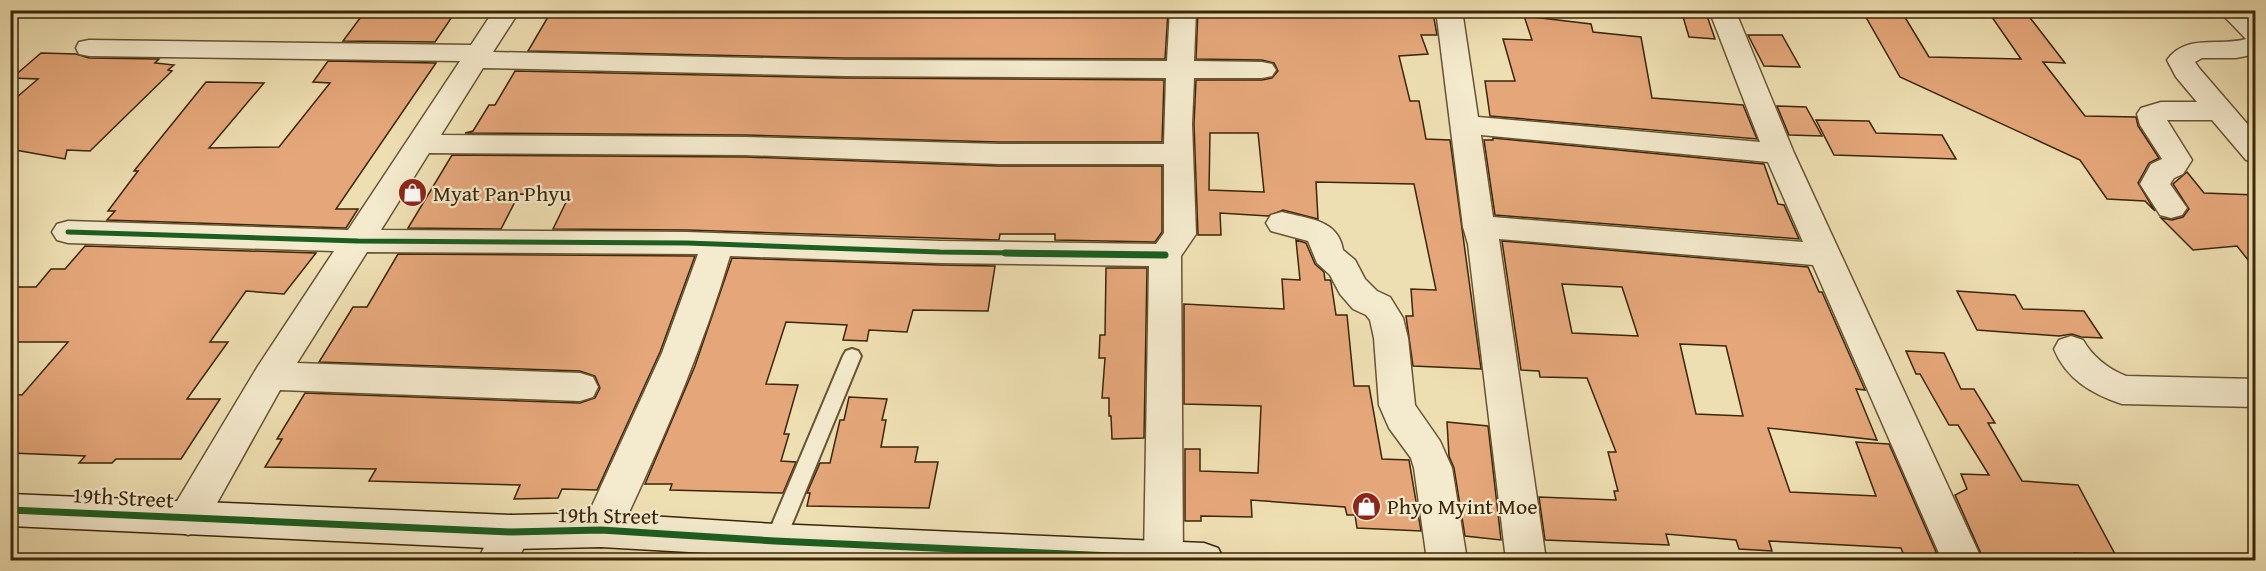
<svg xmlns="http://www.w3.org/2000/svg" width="2266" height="571" font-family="'Gentium Book Plus',serif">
<rect width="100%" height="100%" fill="#eedfb2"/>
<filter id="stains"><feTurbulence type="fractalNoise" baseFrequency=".00333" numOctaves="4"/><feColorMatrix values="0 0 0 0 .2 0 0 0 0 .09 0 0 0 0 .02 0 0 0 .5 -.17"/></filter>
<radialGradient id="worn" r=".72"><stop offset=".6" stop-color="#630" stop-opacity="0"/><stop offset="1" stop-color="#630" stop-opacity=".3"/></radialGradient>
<!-- building -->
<g fill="#e5a77a" stroke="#3a2608" stroke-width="1.5" fill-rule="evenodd">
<polygon points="366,10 444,10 456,11 435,42 343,41"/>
<polygon points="552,10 990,11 1168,11 1165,59 845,58 528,51"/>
<path d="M1198 10H1219V15L1373 11 1433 13 1437 35H1421L1428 54 1399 56 1410 101H1419L1426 139 1450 140 1481 369 1413 366 1406 316H1413L1411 289 1436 290 1414 184 1316 182 1318 219 1283 210 1268 216 1220 213 1221 235H1198L1194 124 1196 80H1262L1272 78 1278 71 1274 63 1262 60 1196 59ZM1210 133H1258L1264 192 1209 190Z"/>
<polygon points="1681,10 1705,10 1715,39 1689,37"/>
<polygon points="1987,10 2024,10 2065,63 2043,62 2085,116 2136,117 2138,126 2159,158 2149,163 2138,183 2155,211 2145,201 2107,199 2080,160 1900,77 1863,12 1903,14 1929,57 2021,59"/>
<polygon points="1524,16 1591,24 1593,32 1641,37 1652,98 1743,105 1757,139 1490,116 1485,81 1515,81 1503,39 1532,40"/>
<polygon points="1748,35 1782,35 1800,67 1764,66"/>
<polygon points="41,53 76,54 89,58 159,59 155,63 174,65 168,70 172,71 90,151 67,150 65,159 10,149 10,103 38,79 12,78"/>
<polygon points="328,61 436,63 336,209 358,209 346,228 107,220 115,211 108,211 138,171 134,171 206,82 264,83 209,148 279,147 330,83 313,82"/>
<polygon points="515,71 845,78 1164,80 1162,142 999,142 745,135 465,133 473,131 489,105 495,105"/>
<polygon points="1777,106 1806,107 1822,136 1789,135"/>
<polygon points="1816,120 1869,121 1876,133 1942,135 1956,159 1834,155"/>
<polygon points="1493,138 1764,164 1778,204 1784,205 1799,239 1495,215 1484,140 1493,140"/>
<polygon points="452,155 745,157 999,166 1162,166 1162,232 1155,242 1055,240 1055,234 1000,234 999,240 687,230 553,229 569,196 519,194 501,229 408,228"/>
<polygon points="2187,172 2204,193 2256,195 2256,270 2237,246 2193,250 2161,218 2172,220 2183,217 2189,209 2173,184"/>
<polygon points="1296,240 1306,243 1315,264 1324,272 1325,280 1330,280 1331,282 1336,315 1347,315 1354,386 1369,386 1382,459 1409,460 1421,531 1357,528 1355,515 1347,515 1345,507 1251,500 1252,517 1201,516 1201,521 1185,521 1185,449 1200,449 1200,471 1258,473 1261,406 1184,404 1184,304 1284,309 1282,279 1300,280"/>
<path d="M1502 241 1808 267 1819 292H1822L1865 390 1856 389 1877 440 1768 428 1790 492 1876 496 1856 442 1889 444 1940 561H1906L1901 548 1769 541 1772 551 1739 549 1736 540 1666 534 1669 545 1545 540 1539 497 1616 500 1614 491H1618L1608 452H1616L1587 378 1540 377 1539 371 1521 370ZM1562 284 1622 287 1638 336 1572 333ZM1680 344 1726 346 1743 416 1696 414Z"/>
<polygon points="85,246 316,253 284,294 246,291 210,342 228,342 187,399 220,399 181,459 116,459 112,463 79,463 85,456 10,453 10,394 22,395 68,342 10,342 10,287 36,287 51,269 65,269"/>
<polygon points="398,254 695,256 660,352 597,490 562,489 558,498 514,499 520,485 369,481 376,469 265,467 282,439 277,439 305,393 580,403 595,398 600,388 595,376 580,371 319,362 353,307 367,307"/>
<polygon points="732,258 940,265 995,266 988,311 913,310 907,332 869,330 867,341 843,340 847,325 786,322 766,384 798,385 784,434 789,434 781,461 796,462 783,493 670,490 672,484 645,484 695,366"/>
<polygon points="1106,268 1147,268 1144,438 1112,439 1111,416 1109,416 1109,398 1102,398 1105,358 1099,358 1100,335 1105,335"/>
<polygon points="1957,291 2015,295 2023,309 2084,311 2102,338 2081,337 2072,334 2059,336 1977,330"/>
<polygon points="1906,351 1944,353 1961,389 1974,389 1995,423 1988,423 2022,481 2078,485 2116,556 2074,553 2075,555 2000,554 2003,559 1983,558 1955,495 1967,489 1961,474 1989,475 1958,425 1949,425 1920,374 1916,374"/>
<polygon points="849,397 887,399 882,420 886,420 881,447 918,447 915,462 938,462 929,508 807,506 810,493 807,493 820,463 830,463 840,420 844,420"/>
<polygon points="1447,422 1488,426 1501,540 1465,536 1454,468 1449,456"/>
</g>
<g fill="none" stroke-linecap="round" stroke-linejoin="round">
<defs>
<polygon id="lane" points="852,349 858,351 861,356 785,541 782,547 775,550 768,547 765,541 843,356 846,351"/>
<g id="street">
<path d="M494 10H520L493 52 845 60 1167 61 1170 10H1196L1194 61 1262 62 1272 64 1276 70 1272 76 1262 78H1194L1192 124 1196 234 1181 256 1183 560H1145L1144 558 1149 266 940 263 730 256C701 354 659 450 615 542L601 547 587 542 581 530 662 353 698 254 367 252 297 363 580 373 593 377 598 387 593 397 580 401 280 390 202 530 188 535 174 530 169 518 174 506 258 366 334 251 68 243 57 240 52 232 57 224 68 221 348 230 460 61 89 56 79 54 76 48 79 42 89 40 471 45ZM483 68 845 76 1166 78 1164 144H999L745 137 441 135ZM429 153 745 155 999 164H1164V233L1156 244 940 241 687 232 381 230Z"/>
<path d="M1436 10H1462L1478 117 1760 142 1709 10H1735L1794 153 1982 560H1942L1813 265 1499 239 1546 560H1506L1468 244 1463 227ZM1481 135 1768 162 1803 242 1493 217Z"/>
<path d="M2218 10H2247L2256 19V54L2236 58H2202L2195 62 2199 68 2256 134V162L2246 160 2212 120H2167L2192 160 2183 174 2174 178 2170 184 2187 208 2182 215 2171 218 2160 215 2140 184 2151 164 2162 159 2140 125 2137 114 2141 108 2161 102H2197L2176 77 2167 60C2186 33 2220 47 2246 39Z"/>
<path d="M1282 212C1308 219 1338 219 1343 250L1355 260 1365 279 1377 291 1390 297 1403 318 1408 338 1415 405 1440 441 1452 468 1467 560H1427L1414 468 1411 458 1389 428 1379 405 1374 338 1370 320 1366 315 1353 309 1340 294 1330 275 1317 263 1308 241 1271 231 1266 223 1271 215Z"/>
<path d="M2071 336 2083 340C2092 356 2108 369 2126 376L2256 379V407L2122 404C2092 394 2066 379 2054 349L2059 340Z"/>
<polygon points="511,515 525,520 531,532 518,560 478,560 497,520"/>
</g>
<polygon id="secondary" points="10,494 511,515 601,513 775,524 1204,543 1218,548 1224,560 830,560 601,547 511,549 10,526"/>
</defs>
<!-- lane casing -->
<use href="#lane" stroke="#675432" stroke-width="4"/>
<!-- street casing -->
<use href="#street" stroke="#675432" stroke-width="3"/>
<!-- secondary casing -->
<use href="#secondary" stroke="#3a2608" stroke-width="3"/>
<!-- lane -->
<use href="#lane" fill="#f4eacd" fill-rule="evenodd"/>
<!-- street -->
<use href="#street" fill="#f4eacd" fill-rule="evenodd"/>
<!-- secondary -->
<use href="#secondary" fill="#f4eacd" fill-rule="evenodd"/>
<defs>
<polyline id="cycleway-far1" points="68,232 358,241 687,243 940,252 1118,254"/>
<g id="cycleway">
<polyline points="1005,253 1165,255"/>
<polyline points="10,510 511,532 601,530 775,541 1204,560"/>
</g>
</defs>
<!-- cycleway-far1 casing -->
<use href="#cycleway-far1" stroke="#f4eacd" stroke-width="8"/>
<!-- cycleway casing -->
<use href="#cycleway" stroke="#f4eacd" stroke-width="10"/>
<!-- cycleway-far1 -->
<use href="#cycleway-far1" stroke="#1b5e20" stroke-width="5"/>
<!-- cycleway -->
<use href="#cycleway" stroke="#1b5e20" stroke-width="7"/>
</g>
<!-- icons -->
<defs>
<symbol id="shop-disc" viewBox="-11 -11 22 22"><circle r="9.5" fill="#8f2418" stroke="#f4eacd"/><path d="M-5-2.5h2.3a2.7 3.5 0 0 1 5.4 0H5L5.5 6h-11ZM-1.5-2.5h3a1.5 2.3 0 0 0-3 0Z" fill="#fff"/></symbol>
</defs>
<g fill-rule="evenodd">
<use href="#shop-disc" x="396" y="176" width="33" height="33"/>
<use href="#shop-disc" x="1350" y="490" width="33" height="33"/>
</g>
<g text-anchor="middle" stroke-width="4.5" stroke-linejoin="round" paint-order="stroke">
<!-- poi labels -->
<g font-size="22" fill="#3a2608" stroke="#f4eacd" text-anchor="start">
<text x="433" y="201">Myat Pan Phyu</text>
<text x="1387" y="514">Phyo Myint Moe</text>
</g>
<!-- street labels -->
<g font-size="22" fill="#3a2608" stroke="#f4eacd">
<text transform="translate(123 497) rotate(3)" y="8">19th Street</text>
<text transform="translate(608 515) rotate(1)" y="8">19th Street</text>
</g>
</g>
<!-- margin -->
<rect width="2266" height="571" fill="none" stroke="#eedfb2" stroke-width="36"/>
<rect x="12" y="12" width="2242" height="547" fill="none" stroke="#3a2608" stroke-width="3"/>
<rect x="18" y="18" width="2230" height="535" fill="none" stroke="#3a2608" stroke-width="1.5"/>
<rect width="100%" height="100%" filter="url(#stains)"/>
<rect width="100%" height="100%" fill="url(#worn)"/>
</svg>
